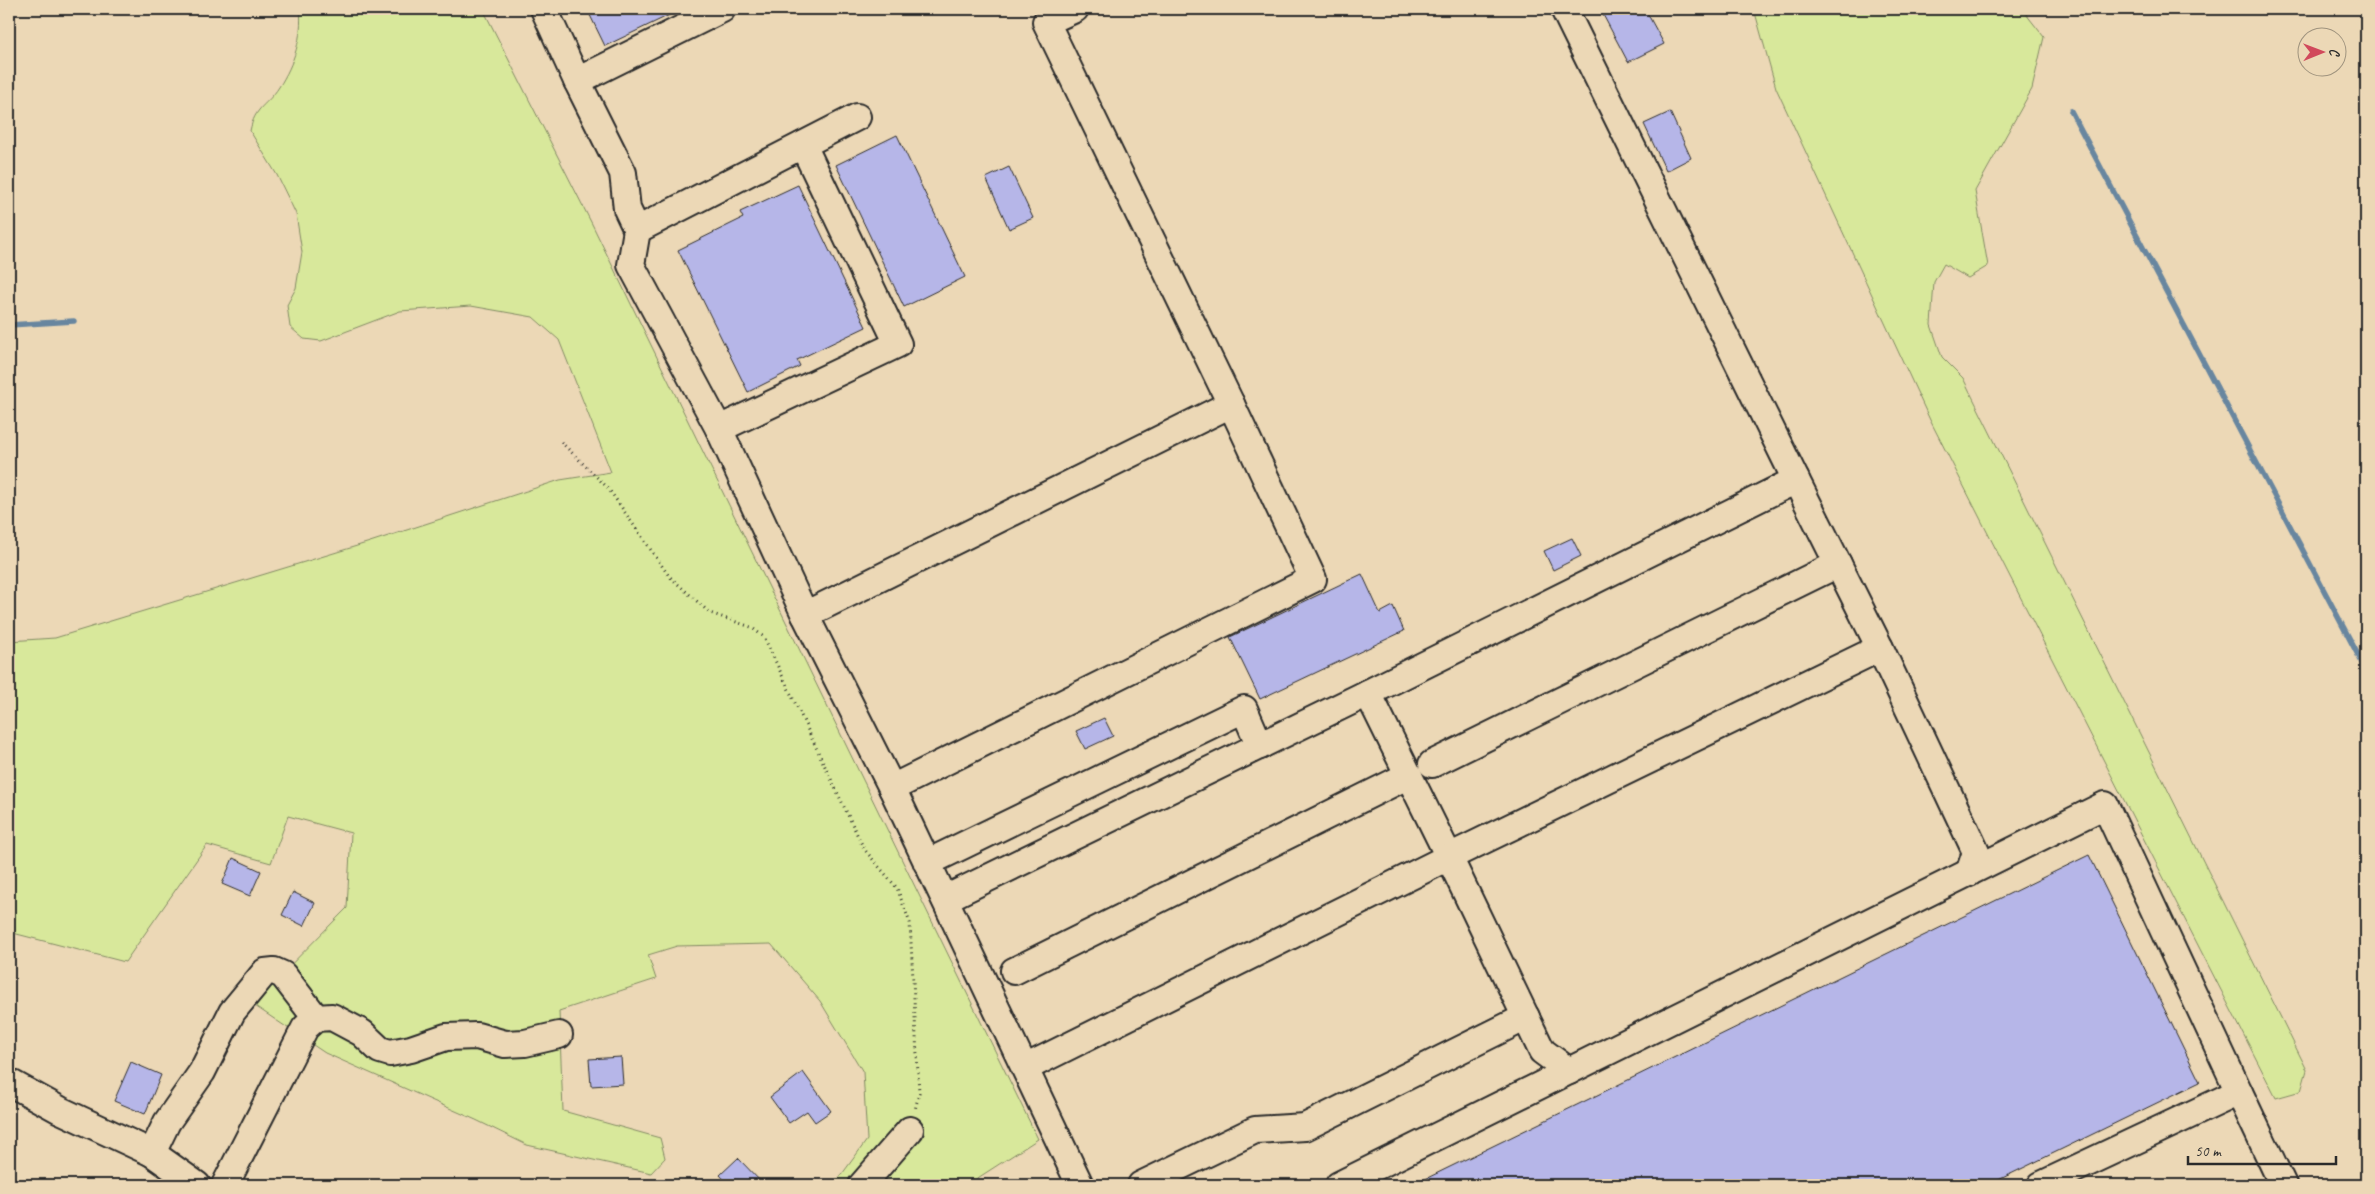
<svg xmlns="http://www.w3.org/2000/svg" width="2375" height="1194" font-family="Caveat,sans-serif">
<rect width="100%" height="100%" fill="#ecd8b6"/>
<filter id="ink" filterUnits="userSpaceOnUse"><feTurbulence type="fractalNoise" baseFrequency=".02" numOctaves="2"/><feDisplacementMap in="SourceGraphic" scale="10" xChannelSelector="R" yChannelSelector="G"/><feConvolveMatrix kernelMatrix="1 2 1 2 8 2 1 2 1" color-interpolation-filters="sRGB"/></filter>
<g filter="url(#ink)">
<!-- green -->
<g fill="#d8e89b" stroke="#828a63">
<path d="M300 9H310L312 13 322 9H483L593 226 1038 1139 967 1185H834L867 1140 863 1072 820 1001 771 944 677 946 648 955 656 979 559 1011 563 1111 660 1138 665 1158 651 1173 527 1145 476 1120 325 1053 252 1004 347 908 351 833 288 816 271 863 207 845 125 962 9 932V641L55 638 370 542 560 480 611 472 559 340 533 317 471 306 400 311 321 341 304 339 290 327 287 305 296 288 302 252 296 214 277 175 250 131C255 106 267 106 279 87 294 64 303 36 300 9Z"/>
<polygon points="1754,9 2022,9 2044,37 2032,89 1975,191 1988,266 1968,278 1944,264 1934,282 1931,325 1942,357 1963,378 2307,1070 2301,1091 2276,1098 1930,420 1776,88"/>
</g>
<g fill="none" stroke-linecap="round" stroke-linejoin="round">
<!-- stream -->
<g stroke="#68869f" stroke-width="5.5">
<polyline points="2071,111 2366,670"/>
<polyline points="9,325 74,321"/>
</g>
</g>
<!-- building -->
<g fill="#b6b6e8" stroke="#2b2b2b">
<polygon points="587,9 682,9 605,46"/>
<polygon points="1600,9 1645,9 1664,44 1628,62"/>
<polygon points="1670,112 1691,158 1666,171 1644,124"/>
<polygon points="897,135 965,277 904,307 836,165"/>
<polygon points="1009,167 1033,218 1009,229 986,178"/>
<polygon points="798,185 866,327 797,360 800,366 748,392 678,250 743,218 740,212"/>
<polygon points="1572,538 1581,556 1553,570 1544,551"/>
<polygon points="1362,574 1380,613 1393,606 1404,631 1260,699 1230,637"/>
<polygon points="1104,718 1113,736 1085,749 1076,731"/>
<polygon points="2089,855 2200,1082 1988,1185 1413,1185"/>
<polygon points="233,858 261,871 250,896 222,884"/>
<polygon points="293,892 315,903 304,926 282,915"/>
<polygon points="621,1057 623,1084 591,1086 589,1059"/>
<polygon points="131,1062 161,1075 145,1114 114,1101"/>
<polygon points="803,1072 831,1111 815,1122 807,1111 789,1123 770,1097"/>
<polygon points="738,1158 764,1185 729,1185 720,1175"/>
</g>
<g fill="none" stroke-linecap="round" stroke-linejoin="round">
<defs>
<g id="minor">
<polyline points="544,9 577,81 722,9"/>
<polyline points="1075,9 1046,22 1231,404"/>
<polyline points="1564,9 1796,480"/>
<polyline points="577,81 623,173 627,209 637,230 857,117"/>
<polyline points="637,230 631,265 719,429 898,344 803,145"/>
<polyline points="719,429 805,615 892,788 1080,1185"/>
<polyline points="805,615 1231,404 1313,579 892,788"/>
<polyline points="1432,764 1838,564"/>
<polyline points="927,863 1244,709 1260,746"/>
<polyline points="945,899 1368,693"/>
<polyline points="1014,971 1409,775"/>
<polyline points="1025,1068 1449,857 1368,693 1796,480 1880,648"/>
<polyline points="1569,1071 1542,1051 1449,857 1880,648 1976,852 1969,873"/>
<polyline points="9,1082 60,1110 152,1153 197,1185"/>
<polyline points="152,1153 167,1122 202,1072 232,1012 265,972 274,971 283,975 316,1018"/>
<polyline points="225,1185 305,1028 316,1018 332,1017 362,1033 380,1050 390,1053 411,1049 446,1037 477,1036 505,1044 525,1043 559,1035"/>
<polyline points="862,1185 910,1130"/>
<polyline points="1141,1185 1255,1130 1305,1127 1526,1017"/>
<polyline points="1339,1185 2105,805 2239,1092"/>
<polyline points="2041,1185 2239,1092 2283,1185"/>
</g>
</defs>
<!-- minor casing -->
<use href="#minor" stroke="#2b2b2b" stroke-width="30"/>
<!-- path -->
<polyline stroke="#2b2b2b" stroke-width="3" stroke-dasharray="1 4" stroke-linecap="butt" points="561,442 608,488 669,576 710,613 751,627 764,637 864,849 897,888 910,923 919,1093 915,1110"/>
<!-- minor -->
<use href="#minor" stroke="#ecd8b6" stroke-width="26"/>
</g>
</g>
<!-- margin -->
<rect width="2375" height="1194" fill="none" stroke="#ecd8b6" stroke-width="30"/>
<rect x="15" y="15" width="2345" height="1164" fill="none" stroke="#2b2b2b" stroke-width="2" filter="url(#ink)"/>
<!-- north arrow -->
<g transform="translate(2322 52) rotate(89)"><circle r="24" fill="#ecd8b6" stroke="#9f937e"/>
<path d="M0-4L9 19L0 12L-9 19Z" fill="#d1495b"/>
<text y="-8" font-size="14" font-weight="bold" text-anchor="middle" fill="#2b2b2b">С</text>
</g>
<!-- scale -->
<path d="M2188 1156v8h148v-8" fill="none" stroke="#2b2b2b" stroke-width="2.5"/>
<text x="2195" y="1156" font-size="15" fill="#2b2b2b" stroke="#ecd8b6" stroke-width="4" paint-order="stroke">50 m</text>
</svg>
